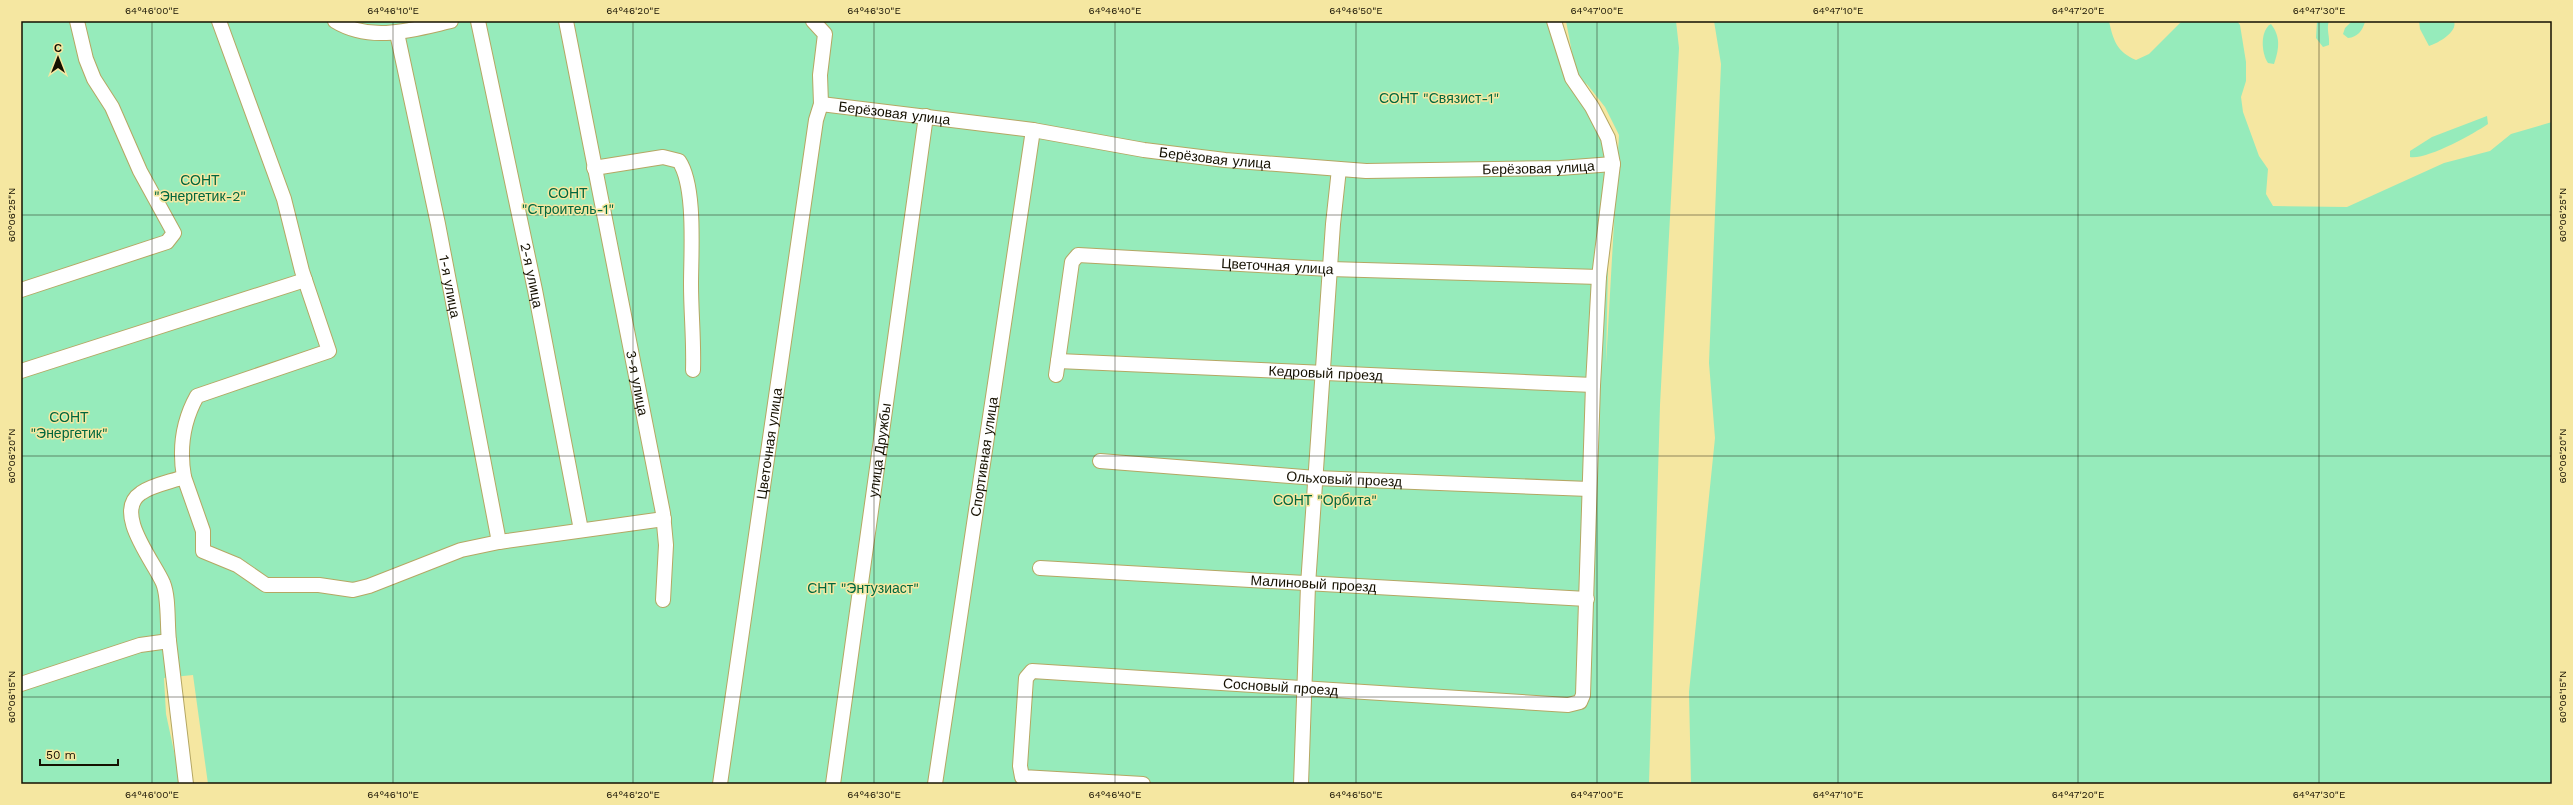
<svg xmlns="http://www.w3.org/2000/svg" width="2573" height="805" font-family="'Work Sans',sans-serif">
<rect width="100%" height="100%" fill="#f5e7a1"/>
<!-- green -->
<g fill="#96ebbb" fill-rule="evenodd">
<path d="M21 21H1559L1574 63 1566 21H1676L1679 48 1660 405 1649 784H208L193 675 164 678 166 714 181 784H21ZM1586 83 1605 107 1619 135 1606 364 1610 167Z"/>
<path d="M1714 21H2109C2113 40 2117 52 2136 60L2149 54 2182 21H2237L2240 25 2246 62V81L2241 97 2243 112 2259 156 2268 169 2266 194 2273 206 2347 207 2444 163 2490 151 2511 134 2552 122V784H1691L1689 692 1715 438 1709 363 1721 64Z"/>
<path d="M2317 21H2329C2326 29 2330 36 2329 45L2323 47 2316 38Z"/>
<path d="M2352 21H2370L2365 22C2362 31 2358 37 2348 38L2343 34 2345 28Z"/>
<path d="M2419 21H2454C2458 32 2438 43 2429 46L2420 29Z"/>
<path d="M2271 24C2281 37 2279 49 2274 64L2268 63C2261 53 2260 30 2271 24Z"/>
<path d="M2487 116 2488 124C2473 134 2427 160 2410 157V151L2432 137Z"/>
</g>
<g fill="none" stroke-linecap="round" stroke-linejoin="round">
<defs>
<g id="minor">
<path d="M335 21C371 43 412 30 451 21"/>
<path id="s1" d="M478 21 535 290 581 530"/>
<path id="s2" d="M566 21 663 513 666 545 663 600"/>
<path id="s3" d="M397 33 438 224 499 542"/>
<path id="s4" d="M821 104 1033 130 1144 150 1225 160 1366 171 1560 168 1613 164"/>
<path d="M594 168 663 157 679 161C696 186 691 253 691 284 691 313 694 341 693 370"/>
<polyline points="21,290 167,242 174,233 140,171 112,107 94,79 86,59 77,21"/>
<path id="s5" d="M1058 361 1593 385"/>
<polyline points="21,371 305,280"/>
<path id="s6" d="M1056 375 1072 262 1078 255 1330 269 1599 277"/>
<path id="s7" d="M1100 461 1316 478 1589 489"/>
<polyline points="184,477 203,531 203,551 237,565 266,585 319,585 353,590 369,586 461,550 499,542 664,519"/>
<path id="s8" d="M1040 568 1587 599"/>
<path d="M169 641C167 624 169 597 163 583 155 563 112 512 141 493 152 485 170 482 184 477 179 448 183 421 197 396L329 351 302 271 284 199 219 21"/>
<polyline points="21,684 140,645 169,641 186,784"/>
<path id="s9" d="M720 784 816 120 821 104 820 75 825 34 813 21"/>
<path id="s10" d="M833 784 926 116"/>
<path id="s11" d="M935 784 1033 130"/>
<path id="s12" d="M1143 784 1022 777 1020 766 1026 678 1032 671 1568 705 1580 702 1583 695 1593 385 1599 277 1613 164 1608 138 1592 107 1572 78 1554 21"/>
<polyline points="1301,784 1308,585 1333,224 1339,169"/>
</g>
</defs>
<!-- minor casing -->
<use href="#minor" stroke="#b5a763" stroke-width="16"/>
<!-- minor -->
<use href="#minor" stroke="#fff" stroke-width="14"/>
</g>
<!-- ticks -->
<path fill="none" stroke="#151000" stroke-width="1" stroke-opacity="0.45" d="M152 21V784M393 21V784M633 21V784M874 21V784M1115 21V784M1356 21V784M1597 21V784M1838 21V784M2078 21V784M2319 21V784M21 215H2552M21 456H2552M21 697H2552"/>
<g text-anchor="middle" stroke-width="3" stroke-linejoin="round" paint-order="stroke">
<!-- park labels -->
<g font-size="14" fill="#00673f" stroke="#f5e7a1">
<text x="1439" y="103">СОНТ "Связист-1"</text>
<text x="200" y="185">СОНТ<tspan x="200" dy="16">"Энергетик-2"</tspan></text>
<text x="568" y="198">СОНТ<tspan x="568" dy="16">"Строитель-1"</tspan></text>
<text x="69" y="422">СОНТ<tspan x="69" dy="16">"Энергетик"</tspan></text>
<text x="1325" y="505">СОНТ "Орбита"</text>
<text x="863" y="593">СНТ "Энтузиаст"</text>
</g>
<!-- street labels -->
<g font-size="14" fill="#151000" stroke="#f5e7a1">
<text dy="5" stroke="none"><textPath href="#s4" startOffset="74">Берёзовая улица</textPath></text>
<text dy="5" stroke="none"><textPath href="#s4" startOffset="398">Берёзовая улица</textPath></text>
<text dy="5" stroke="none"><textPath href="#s4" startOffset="722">Берёзовая улица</textPath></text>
<text dy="5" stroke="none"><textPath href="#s6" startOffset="323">Цветочная улица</textPath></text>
<text dy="5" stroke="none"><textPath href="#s1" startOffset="260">2-я улица</textPath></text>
<text dy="5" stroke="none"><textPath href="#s3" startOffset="259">1-я улица</textPath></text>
<text dy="5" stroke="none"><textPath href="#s5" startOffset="268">Кедровый проезд</textPath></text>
<text dy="5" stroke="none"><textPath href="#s2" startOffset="369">3-я улица</textPath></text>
<text dy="5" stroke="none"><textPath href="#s9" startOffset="344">Цветочная улица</textPath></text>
<text dy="5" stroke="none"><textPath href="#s10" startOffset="337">улица Дружбы</textPath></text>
<text dy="5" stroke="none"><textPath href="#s11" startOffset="331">Спортивная улица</textPath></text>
<text dy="5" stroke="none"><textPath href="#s7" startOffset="245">Ольховый проезд</textPath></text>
<text dy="5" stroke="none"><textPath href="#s8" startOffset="274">Малиновый проезд</textPath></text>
<text dy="5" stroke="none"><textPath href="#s12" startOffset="479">Сосновый проезд</textPath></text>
</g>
</g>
<!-- border -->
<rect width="2573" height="805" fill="none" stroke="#f5e7a1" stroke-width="44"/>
<!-- north arrow -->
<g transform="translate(58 58)" stroke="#f5e7a1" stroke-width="3" paint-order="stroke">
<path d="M0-3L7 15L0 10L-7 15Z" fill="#151000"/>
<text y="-6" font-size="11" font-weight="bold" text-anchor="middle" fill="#151000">С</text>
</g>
<!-- scale -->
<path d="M40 759v6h78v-6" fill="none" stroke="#151000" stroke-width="2"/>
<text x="46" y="759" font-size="12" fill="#151000" stroke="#f5e7a1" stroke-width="3" paint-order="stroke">50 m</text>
<rect x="22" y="22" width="2529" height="761" fill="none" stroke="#151000" stroke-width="1.5"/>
<g font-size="10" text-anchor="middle" fill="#151000">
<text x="152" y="14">64°46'00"E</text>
<text x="393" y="14">64°46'10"E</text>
<text x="633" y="14">64°46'20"E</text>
<text x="874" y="14">64°46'30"E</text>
<text x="1115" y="14">64°46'40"E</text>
<text x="1356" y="14">64°46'50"E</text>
<text x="1597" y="14">64°47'00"E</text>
<text x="1838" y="14">64°47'10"E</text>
<text x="2078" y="14">64°47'20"E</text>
<text x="2319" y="14">64°47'30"E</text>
<text transform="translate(11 215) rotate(-90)" y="4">60°06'25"N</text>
<text transform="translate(2562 215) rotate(-90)" y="4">60°06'25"N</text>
<text transform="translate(11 456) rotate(-90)" y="4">60°06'20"N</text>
<text transform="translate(2562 456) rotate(-90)" y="4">60°06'20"N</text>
<text transform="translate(11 697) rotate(-90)" y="4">60°06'15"N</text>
<text transform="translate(2562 697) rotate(-90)" y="4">60°06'15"N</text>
<text x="152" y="798">64°46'00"E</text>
<text x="393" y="798">64°46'10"E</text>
<text x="633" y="798">64°46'20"E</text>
<text x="874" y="798">64°46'30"E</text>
<text x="1115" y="798">64°46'40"E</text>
<text x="1356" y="798">64°46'50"E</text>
<text x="1597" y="798">64°47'00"E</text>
<text x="1838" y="798">64°47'10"E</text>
<text x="2078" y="798">64°47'20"E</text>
<text x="2319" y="798">64°47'30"E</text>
</g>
</svg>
